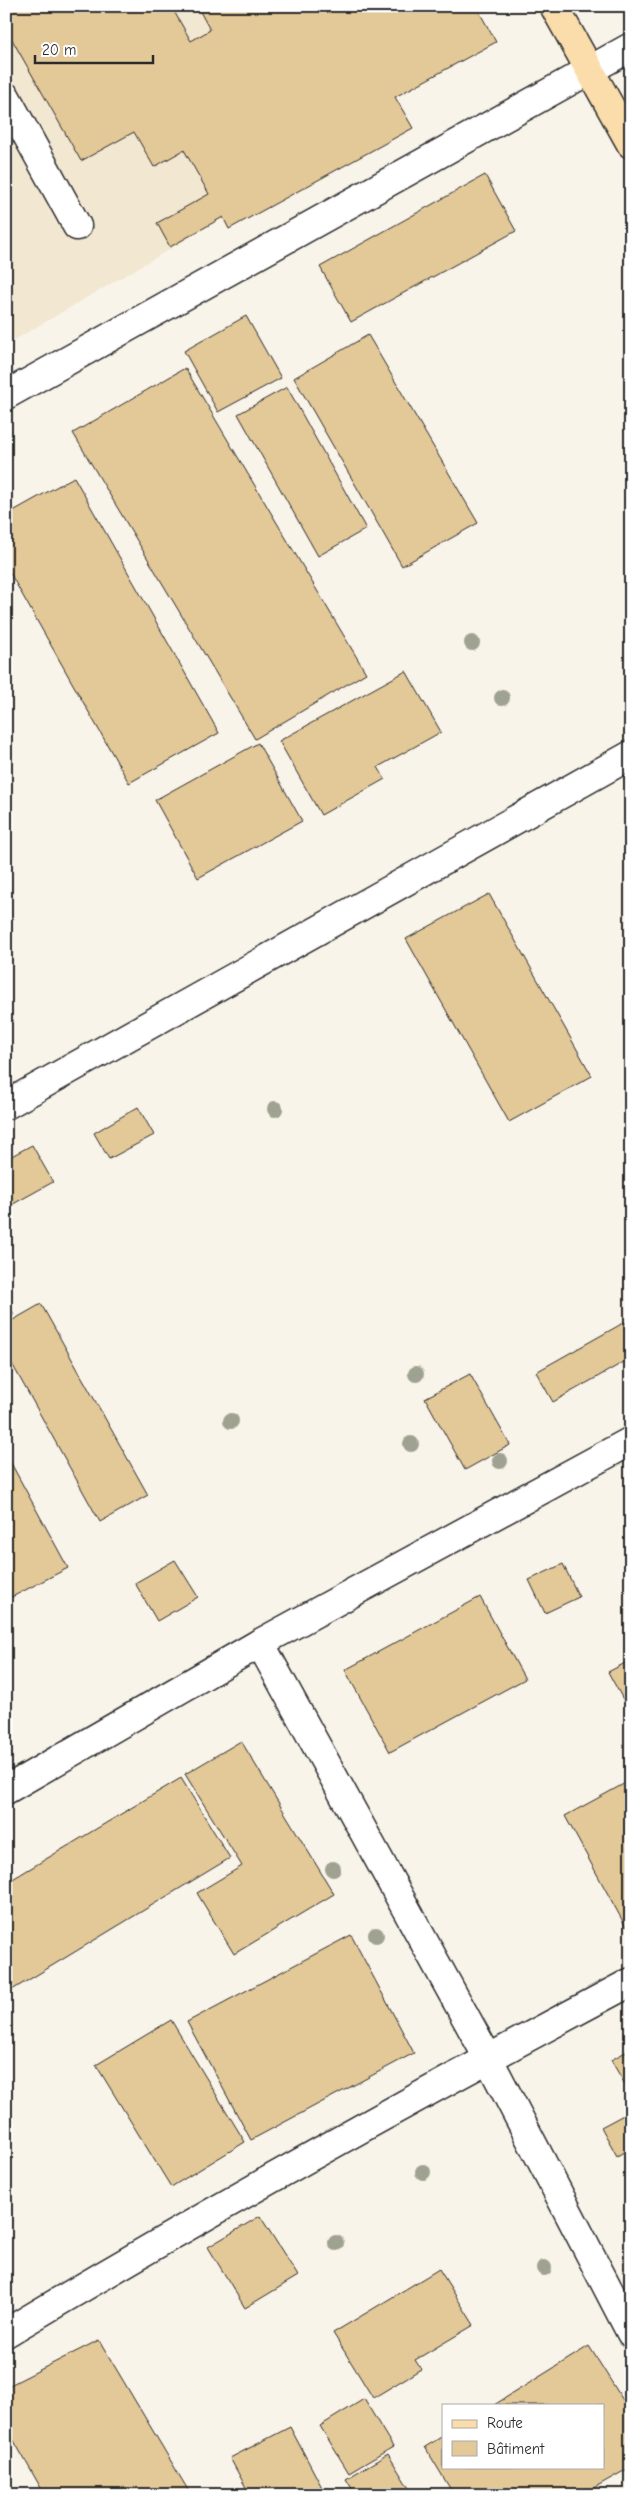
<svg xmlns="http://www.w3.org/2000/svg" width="637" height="2501" font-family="'Comic Neue',sans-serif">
<rect width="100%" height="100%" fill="#f9f4ea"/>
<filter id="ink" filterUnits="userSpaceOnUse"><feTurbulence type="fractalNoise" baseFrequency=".02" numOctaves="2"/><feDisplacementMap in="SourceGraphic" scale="10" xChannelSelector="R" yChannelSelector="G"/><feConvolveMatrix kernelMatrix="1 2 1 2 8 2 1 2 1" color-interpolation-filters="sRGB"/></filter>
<g filter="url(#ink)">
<!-- built -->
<polygon fill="#f2e7d1" points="6,6 476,6 496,42 395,97 413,128 229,229 223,218 6,345"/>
<!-- building -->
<g fill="#e3c898" stroke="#2b2b2b">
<polygon points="6,6 171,6 191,41 210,30 197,6 476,6 496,42 395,97 413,128 229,229 223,217 170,247 157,223 209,194 184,150 154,167 134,132 81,161 6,29"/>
<polygon points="485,175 516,231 351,322 320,267"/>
<polygon points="246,316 281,378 218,412 184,351"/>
<polygon points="368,335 478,523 402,566 294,378"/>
<polygon points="185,368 366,673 255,739 73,433"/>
<polygon points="287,387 366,529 318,556 238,414"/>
<polygon points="74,477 219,733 129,783 6,566 6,515"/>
<polygon points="406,671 441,732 378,767 385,779 321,815 279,741"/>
<polygon points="258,743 302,821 198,878 155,800"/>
<polygon points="489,894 592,1076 509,1122 406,939"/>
<polygon points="138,1107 154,1135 109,1159 94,1133"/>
<polygon points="32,1145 53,1182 6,1208 6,1159"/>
<polygon points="6,1301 14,1314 6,1319"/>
<polygon points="41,1304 148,1495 100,1522 6,1353 6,1324"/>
<polygon points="625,1322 631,1333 631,1358 553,1402 536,1372"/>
<polygon points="470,1374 510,1445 465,1470 425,1398"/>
<polygon points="6,1454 68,1568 6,1600"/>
<polygon points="175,1560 198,1597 157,1621 135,1583"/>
<polygon points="563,1564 579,1597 545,1613 529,1580"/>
<polygon points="480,1597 525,1679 390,1752 345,1670"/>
<polygon points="631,1660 631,1714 608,1672"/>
<polygon points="241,1741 334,1894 234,1954 197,1893 242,1866 185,1774"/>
<polygon points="181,1778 230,1858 7,1993 6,1883"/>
<polygon points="631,1780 631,1924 626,1927 565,1816"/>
<polygon points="351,1935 414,2053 251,2140 187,2022"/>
<polygon points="171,2020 245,2142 171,2187 96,2065"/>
<polygon points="631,2049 631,2095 611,2060"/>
<polygon points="631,2111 631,2148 617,2156 601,2127"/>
<polygon points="260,2216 298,2276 245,2308 208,2247"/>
<polygon points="439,2269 474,2325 415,2360 421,2369 373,2398 333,2333"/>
<polygon points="99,2340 191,2495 118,2495 115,2489 104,2495 45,2495 6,2427 6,2387"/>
<polygon points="589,2346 631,2413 631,2467 581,2495 454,2495 425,2447 443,2436 443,2467 603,2467 603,2405 494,2405"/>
<polygon points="364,2399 393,2447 349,2473 320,2426"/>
<polygon points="290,2427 326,2495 250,2495 230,2458"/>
<polygon points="388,2454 413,2495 356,2495 346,2479"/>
</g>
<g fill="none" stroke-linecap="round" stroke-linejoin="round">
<defs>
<g id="minor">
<polyline points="6,97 77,226"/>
<polyline points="6,395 631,47"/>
<polyline points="6,1105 631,755"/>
<polyline points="260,1643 488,2058 631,2333"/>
<polyline points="6,1790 260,1643 631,1441"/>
<path d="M6 2333C211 2210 420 2094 631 1982"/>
</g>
<polyline id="major" points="554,6 631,144"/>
</defs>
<!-- minor casing -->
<use href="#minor" stroke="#2b2b2b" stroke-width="31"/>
<!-- major casing -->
<use href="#major" stroke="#2b2b2b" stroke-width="31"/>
<!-- minor -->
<use href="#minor" stroke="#fff" stroke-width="28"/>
<!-- major -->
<use href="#major" stroke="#faddab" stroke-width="28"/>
</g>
<!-- trees -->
<g fill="#a0a291">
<circle cx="472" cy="643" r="8"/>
<circle cx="502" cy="698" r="8"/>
<circle cx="275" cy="1109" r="8"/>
<circle cx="416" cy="1374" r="8"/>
<circle cx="231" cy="1421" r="8"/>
<circle cx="411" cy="1444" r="8"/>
<circle cx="500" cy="1461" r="8"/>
<circle cx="333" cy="1869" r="8"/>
<circle cx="376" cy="1935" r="8"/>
<circle cx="423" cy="2172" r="8"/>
<circle cx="336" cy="2243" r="8"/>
<circle cx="544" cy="2268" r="8"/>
</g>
</g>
<!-- margin -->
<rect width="637" height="2501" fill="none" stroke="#fff" stroke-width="25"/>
<rect x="12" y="12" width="612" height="2476" fill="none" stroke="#2b2b2b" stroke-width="2" filter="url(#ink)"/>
<!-- legend -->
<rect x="442" y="2404" width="162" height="65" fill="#ffffff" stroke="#aaaaaa"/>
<rect x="452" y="2420" width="25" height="8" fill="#faddab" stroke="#aaaaaa"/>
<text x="487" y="2428" font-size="15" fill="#2b2b2b">Route</text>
<rect x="452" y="2441" width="25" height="15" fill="#e3c898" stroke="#aaaaaa"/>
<text x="487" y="2454" font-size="15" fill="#2b2b2b">Bâtiment</text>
<!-- scale -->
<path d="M35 55v8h118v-8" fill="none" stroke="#2b2b2b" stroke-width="2.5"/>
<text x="42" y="55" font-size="15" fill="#2b2b2b" stroke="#ffffff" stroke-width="4" paint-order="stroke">20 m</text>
</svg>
